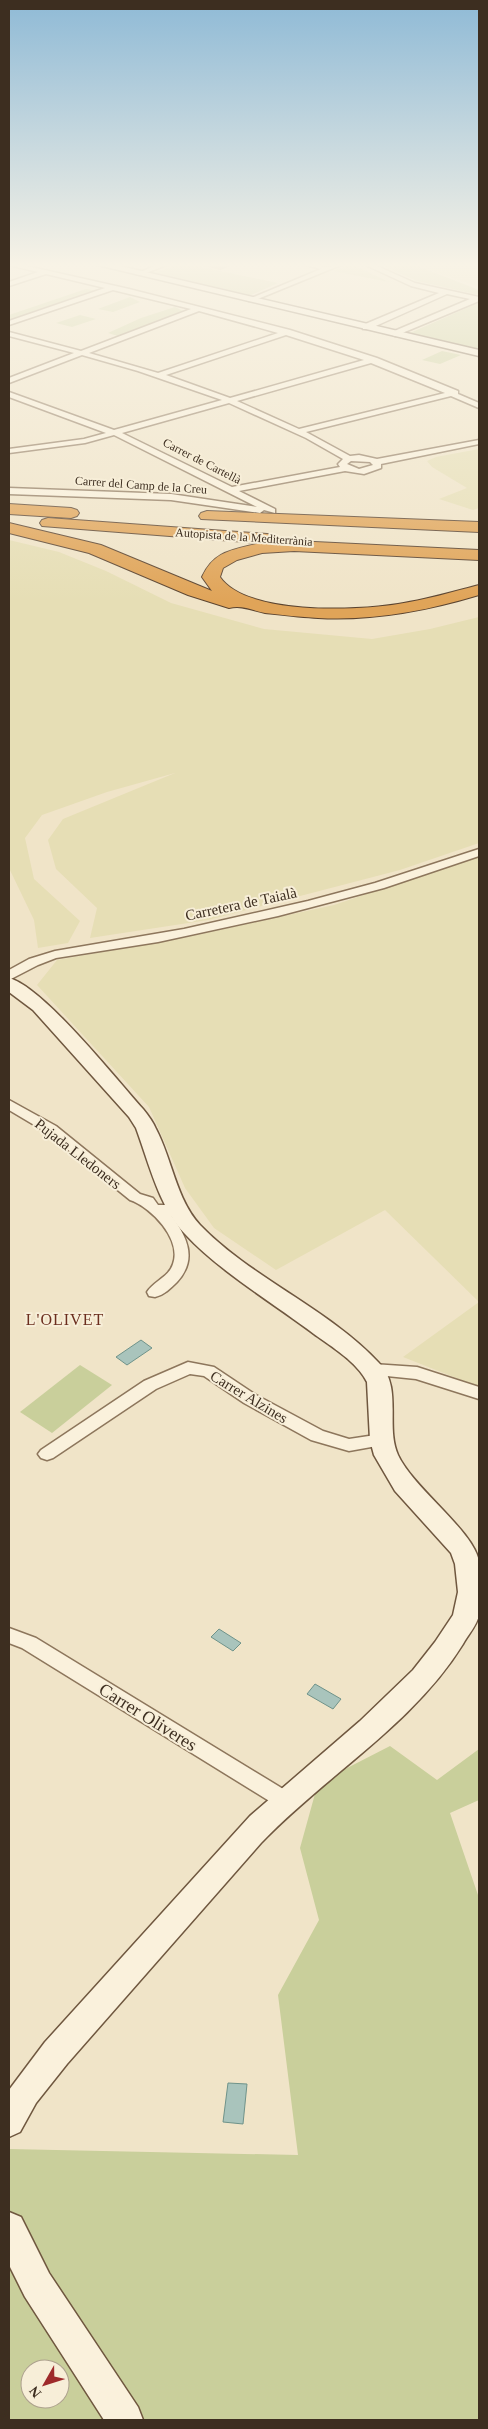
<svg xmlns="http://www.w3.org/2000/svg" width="488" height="2429" font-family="Georgia,serif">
<rect width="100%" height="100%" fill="#f0e4c8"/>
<!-- farmland -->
<g fill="#e6deb5">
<polygon points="414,262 479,263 479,287 433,271"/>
<polygon points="479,449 479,508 473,510 439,499 467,488 432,467 427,461 436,457"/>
<polygon points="9,540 59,552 106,571 171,603 264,629 372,639 430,629 479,617 479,843 400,870 208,920 90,938 97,908 56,869 48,840 63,819 175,773 107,792 42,815 25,838 34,879 80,921 68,943 38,948 34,920 9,868"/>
<polygon points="479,856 479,1387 403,1357 479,1302 385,1210 276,1270 214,1228 185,1188 149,1107 37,985 57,960 188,937 334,905"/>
</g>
<!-- green -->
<g fill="#c9cf9b" fill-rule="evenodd">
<polygon points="375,262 407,262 479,290 479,295 417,281"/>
<polygon points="182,263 278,283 249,296 152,274"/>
<polygon points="351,264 389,282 333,271"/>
<polygon points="86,289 97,291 9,320 9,315"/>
<polygon points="130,297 140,302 113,312 98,309"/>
<polygon points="478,303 479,349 410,333"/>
<polygon points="175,307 183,311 118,336 108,333 141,318"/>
<polygon points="80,315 96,319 72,327 56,323"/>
<polygon points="442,351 461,355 440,364 422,360"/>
<polygon points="80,1365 112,1385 52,1433 20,1412"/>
<path d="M390 1746 437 1780 479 1749V1800L450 1813 479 1898V2420H9V2149L298 2155 278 1995 319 1920 300 1848 318 1783ZM30 2369H60V2399H30Z"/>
</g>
<!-- water -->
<g fill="#a9c4bc" stroke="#6f938a">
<polygon points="141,1340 152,1348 127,1365 116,1357"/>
<polygon points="219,1629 241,1643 233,1651 211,1637"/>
<polygon points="315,1684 341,1699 333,1709 307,1694"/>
<polygon points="228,2083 247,2084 243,2124 223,2122"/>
</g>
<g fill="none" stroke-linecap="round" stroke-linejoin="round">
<defs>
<g id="street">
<path d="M9 262 129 289 290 330 377 358 458 391V394L479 403V408L451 396 306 432 350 456 359 455 377 459 479 440V444L381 464V468L364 474 345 471 239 491 275 509V513L264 510 260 513 171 500 9 494V488L171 494 257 507 114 435 85 443 9 453V449L84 439 106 433 9 397V392L114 430 222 400 138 371 82 355 9 383V378L74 353 9 336V332L81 351 191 309 113 290 9 325V321L105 288 46 274 9 286V282L38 272 9 265ZM199 311 278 333 158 373 89 353ZM286 335 364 360 230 398 166 375ZM371 363 445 393 299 429 237 401ZM229 403 306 438 343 459 338 464 340 467 232 487 122 433ZM351 461 370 462 373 465 359 469 347 464Z"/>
<polygon points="123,262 133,262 116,269 111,268"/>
<polygon points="164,262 174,262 141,275 136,274"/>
<path d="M294 262C305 262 319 267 328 267 335 266 340 262 348 262L253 301H249V299L321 269Z"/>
<polygon points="359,262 368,262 415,283 479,297 479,301 395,336 391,334 392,332 470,299 447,294 369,329 363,329 363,325 439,293 411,286"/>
<polygon points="479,849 479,856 384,888 278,916 158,942 56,958 38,965 9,980 9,970 29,959 55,951 184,929 308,901 375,883"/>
<path d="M9 1100 56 1126 140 1194 153 1198 158 1205H182L184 1208 182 1211 171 1215C187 1237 198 1259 177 1282 171 1288 164 1295 155 1297L149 1296 147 1292C154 1281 169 1277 173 1264 182 1239 151 1207 130 1200L46 1132 9 1110Z"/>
<polygon points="188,1362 214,1367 256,1395 323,1431 349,1439 382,1434 388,1436 390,1440 388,1444 349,1451 311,1440 244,1403 204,1376 190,1374 156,1389 53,1458 47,1460 41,1458 38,1454 41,1450 144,1381"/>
<polygon points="373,1364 417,1367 479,1387 479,1399 416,1379 367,1374 365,1370 367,1366"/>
<polygon points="9,1628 36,1638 293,1795 296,1801 293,1807 286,1810 279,1807 22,1648 9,1643"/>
</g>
<g id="secondary">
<polygon points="85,262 103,262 479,350 479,356"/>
<path d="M9 978C43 987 116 1079 143 1109 148 1115 153 1122 156 1129 172 1159 176 1199 200 1225 251 1278 329 1309 379 1363 403 1387 385 1426 398 1455 414 1489 475 1532 479 1562 481 1571 479 1581 479 1590 479 1598 481 1607 479 1615 477 1625 468 1635 463 1644 413 1725 326 1775 261 1843L67 2064 36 2103 20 2132 9 2137V2090L45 2042 250 1816 360 1721 413 1670 435 1642 453 1615 458 1592 455 1564 451 1553 395 1491 374 1455 370 1440 367 1382C357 1362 332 1347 314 1334 274 1304 218 1270 185 1234 159 1207 149 1163 136 1128L129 1117 33 1010 9 992Z"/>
<polygon points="9,2212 21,2217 49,2273 138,2407 143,2420 104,2420 25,2297 9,2265"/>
</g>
<g id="highway">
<polygon points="9,504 71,508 77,510 79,513 77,516 71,518 9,514"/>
<polygon points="207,511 479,522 479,532 201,519 199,516 201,513"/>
<path d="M48 518 267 534 273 535 275 539 273 542 294 541 479 550V560L294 551 262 553 237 560 223 568 220 577C246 615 355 611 398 604 425 600 452 592 479 585V595C426 611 373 621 318 618 300 617 283 615 265 613 251 610 242 605 229 608L188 595 89 553 9 533V523L101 545 212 591 202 577C214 550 234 550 260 543L42 526 40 523 42 520Z"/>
</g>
</defs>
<!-- street casing -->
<use href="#street" stroke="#8d765c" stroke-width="3"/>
<!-- secondary casing -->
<use href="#secondary" stroke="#6f573f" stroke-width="3"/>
<!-- highway casing -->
<use href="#highway" stroke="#5b4430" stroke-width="2"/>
<!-- street -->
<use href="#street" fill="#faf1dc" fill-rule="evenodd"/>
<!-- secondary -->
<use href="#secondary" fill="#faf1dc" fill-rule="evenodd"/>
<!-- highway -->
<use href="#highway" fill="#e0a458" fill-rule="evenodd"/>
</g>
<!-- wall -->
<polygon fill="#b2896c" points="189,262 241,262 220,270"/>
<!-- shaded-wall -->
<polygon fill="#916f58" points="220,262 241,262 220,270"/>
<!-- sky -->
<linearGradient id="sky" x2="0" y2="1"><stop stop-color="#8fbad6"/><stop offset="0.44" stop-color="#f8f3e6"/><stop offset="1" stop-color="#f8f3e6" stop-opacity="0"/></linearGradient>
<rect width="488" height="602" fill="url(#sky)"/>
<g text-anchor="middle" stroke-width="4" stroke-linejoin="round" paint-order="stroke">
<!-- far-street labels -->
<g font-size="12" fill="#3d2e20" stroke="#f7eed8">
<text transform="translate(202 461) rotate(27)" y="4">Carrer de Cartellà</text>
<text transform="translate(141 485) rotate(4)" y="4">Carrer del Camp de la Creu</text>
<text transform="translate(244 537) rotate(4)" y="4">Autopista de la Mediterrània</text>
</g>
<!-- street labels -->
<g font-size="15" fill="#3d2e20" stroke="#f7eed8">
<text transform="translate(241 904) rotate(-12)" y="5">Carretera de Taialà</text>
<text transform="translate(78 1154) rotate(38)" y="5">Pujada Lledoners</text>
<text transform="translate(249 1397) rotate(31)" y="5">Carrer Alzines</text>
</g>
<!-- neighbourhood labels -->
<g font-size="16" letter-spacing="1" fill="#6b2e1e" stroke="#f7eed8">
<text x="65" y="1325">L'OLIVET</text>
</g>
<!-- near-street labels -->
<g font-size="18" fill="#3d2e20" stroke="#f7eed8">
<text transform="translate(148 1717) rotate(32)" y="6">Carrer Oliveres</text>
</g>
</g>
<!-- border -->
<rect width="488" height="2429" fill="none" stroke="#3d2e20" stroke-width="20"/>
<!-- north arrow -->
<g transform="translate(45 2384) rotate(231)"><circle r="24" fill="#f7eed8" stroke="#ada18e"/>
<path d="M0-4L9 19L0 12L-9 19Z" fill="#9e2a2b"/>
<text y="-8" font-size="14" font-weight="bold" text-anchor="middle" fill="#3d2e20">N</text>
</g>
</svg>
